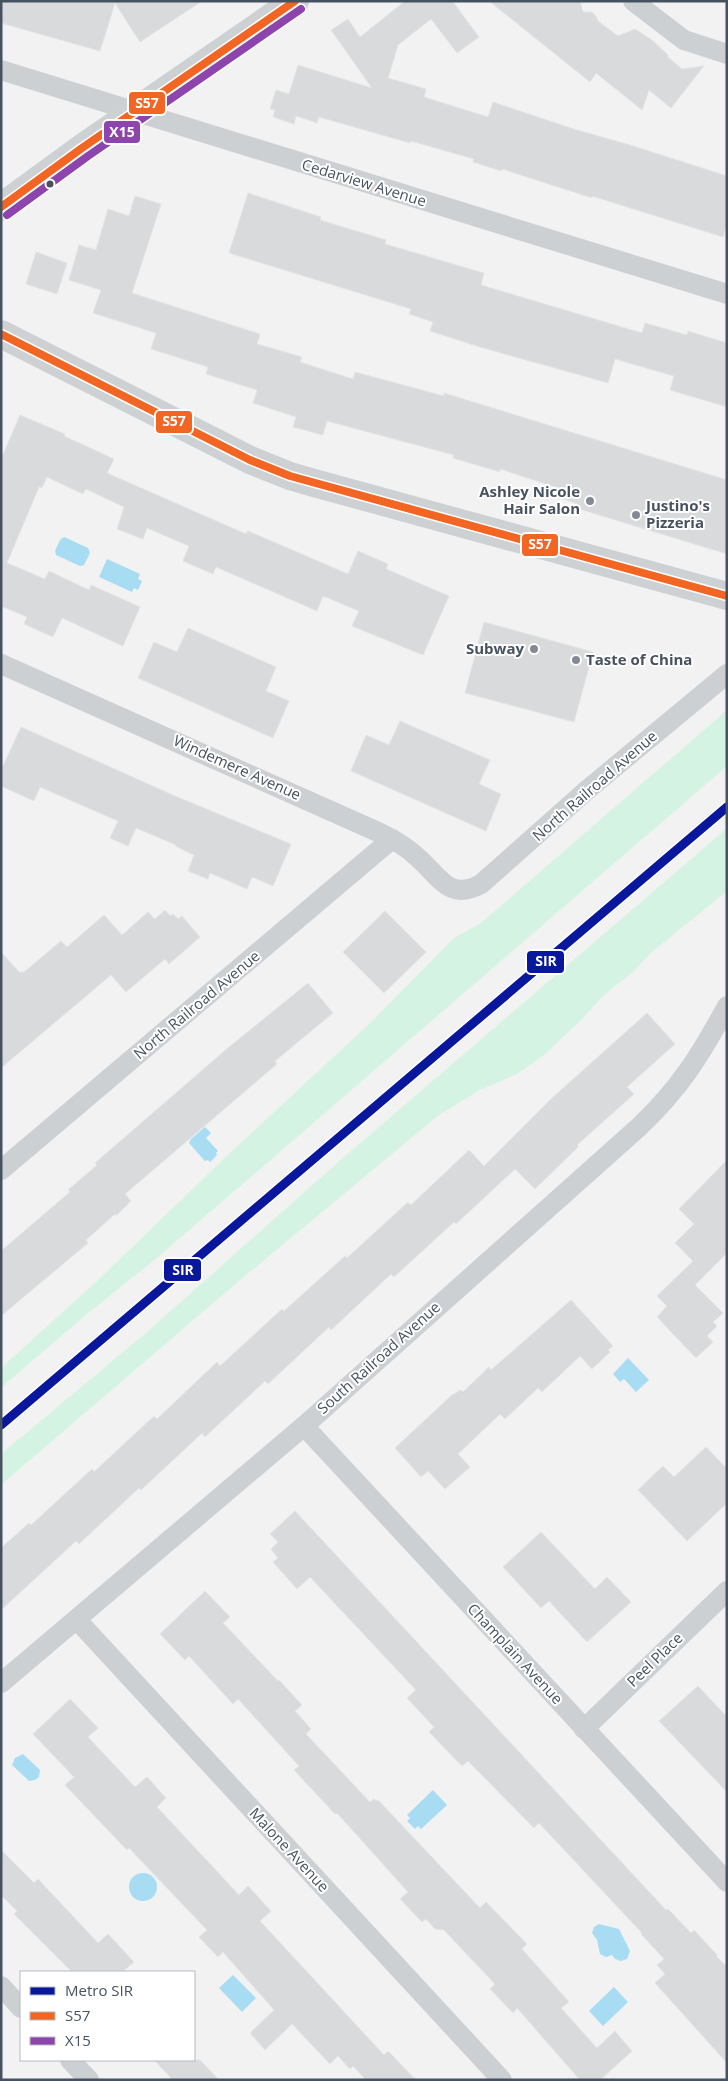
<svg xmlns="http://www.w3.org/2000/svg" width="728" height="2081" font-family="'Open Sans',sans-serif">
<rect width="100%" height="100%" fill="#f2f2f2"/>
<!-- green -->
<g fill="#d5f3e3">
<polygon points="727,710 727,766 158,1257 81,1319 1,1388 1,1368 97,1281 233,1150 366,1027 454,938 481,923"/>
<polygon points="727,828 727,891 652,952 633,972 604,995 580,1021 545,1054 517,1074 478,1091 439,1115 239,1281 1,1485 1,1454 147,1332 336,1164"/>
</g>
<!-- water -->
<g fill="#a7dcf3">
<polygon points="64,537 88,548 90,553 84,565 80,566 56,555 55,551 60,540"/>
<polygon points="107,559 140,574 138,579 142,581 138,590 134,588 132,592 99,577"/>
<polygon points="205,1127 211,1133 206,1138 218,1151 216,1153 217,1155 210,1162 208,1160 205,1161 189,1143 191,1139"/>
<polygon points="628,1358 649,1380 636,1392 624,1379 620,1382 613,1374"/>
<polygon points="23,1754 40,1770 39,1777 35,1780 29,1781 12,1765 15,1758"/>
<polygon points="433,1790 447,1805 421,1829 418,1826 415,1829 407,1821 410,1818 407,1815"/>
<circle cx="143" cy="1887" r="14"/>
<polygon points="599,1924 619,1929 630,1951 627,1959 621,1961 615,1959 612,1955 606,1957 600,1954 597,1940 592,1933 594,1927"/>
<polygon points="233,1975 256,1998 242,2012 219,1988"/>
<polygon points="614,1987 628,2002 603,2026 589,2011"/>
</g>
<!-- building -->
<g fill="#d9dadc" stroke="#e3e4e5">
<polygon points="1,1 202,1 140,42 115,3 100,51 1,23"/>
<polygon points="405,1 455,1 453,2 479,37 457,53 431,19 398,45 388,78 426,89 424,97 488,117 493,102 577,130 630,145 727,176 727,225 723,237 592,196 592,198 502,169 501,171 473,162 474,159 411,141 410,143 319,117 317,123 296,116 294,124 273,117 275,110 270,109 276,90 289,94 298,65 372,88 331,30 348,19 360,37"/>
<polygon points="489,1 580,1 583,12 592,12 596,16 598,21 618,36 635,29 652,40 668,55 668,57 682,69 704,66 671,108 649,90 642,110 596,73 590,82"/>
<polygon points="248,193 321,217 320,220 386,240 385,244 484,273 481,285 642,333 645,323 687,335 688,331 727,343 727,407 670,390 674,376 615,359 608,383 480,347 430,331 433,322 409,314 411,309 229,253"/>
<polygon points="135,196 161,204 132,293 260,334 257,344 302,357 300,362 353,379 355,372 444,396 444,393 727,480 727,554 576,508 578,504 561,498 564,490 500,469 500,472 453,458 454,455 327,421 323,435 293,427 296,417 253,403 257,390 206,374 208,367 151,349 156,333 93,313 101,290 69,280 79,245 96,250 108,209 129,216"/>
<polygon points="36,252 67,263 57,294 26,284"/>
<polygon points="20,415 65,434 64,436 114,459 107,473 246,534 248,531 348,574 358,551 388,564 386,569 449,596 423,655 352,626 359,611 323,596 317,611 216,567 213,574 183,561 189,546 147,528 143,539 117,529 124,507 86,489 83,494 47,477 42,488 39,487 7,563 45,579 49,571 89,590 91,585 140,607 123,646 62,618 53,637 24,624 27,617 1,606 1,459"/>
<polygon points="484,622 593,652 574,722 465,693"/>
<polygon points="188,628 276,667 266,691 289,701 273,738 138,678 154,642 177,652"/>
<polygon points="400,721 490,760 479,784 501,794 486,831 351,771 366,735 389,745"/>
<polygon points="21,727 175,796 291,844 273,886 252,877 247,889 210,873 208,879 188,871 194,855 175,846 176,845 136,828 128,846 110,838 118,821 40,787 34,801 1,786 1,770"/>
<polygon points="165,910 170,916 173,914 178,919 182,916 200,937 169,964 165,959 126,992 111,975 1,1068 1,952 20,973 22,971 23,973 61,941 67,947 104,915 122,935 148,912 155,919"/>
<polygon points="385,911 426,952 384,993 343,952"/>
<polygon points="308,983 333,1013 275,1061 277,1064 125,1194 131,1201 117,1215 115,1214 86,1240 88,1243 1,1316 1,1251 70,1192 68,1190 97,1165 95,1163 229,1047"/>
<polygon points="647,1013 675,1044 627,1087 634,1094 577,1145 578,1147 535,1189 515,1169 456,1224 454,1222 394,1277 391,1274 331,1330 329,1327 268,1384 265,1381 205,1437 202,1433 141,1490 139,1488 79,1544 76,1541 1,1610 1,1548 29,1523 31,1525 92,1469 94,1472 154,1416 157,1419 217,1362 220,1366 282,1309 284,1311 345,1256 347,1258 408,1202 411,1205 469,1150 484,1166 552,1098"/>
<polygon points="727,1160 727,1253 695,1285 723,1313 713,1322 717,1326 707,1336 713,1342 696,1358 657,1317 667,1306 657,1296 693,1261 675,1243 694,1224 679,1209"/>
<polygon points="571,1300 613,1346 608,1350 610,1352 592,1369 580,1356 542,1392 538,1388 505,1419 500,1414 458,1454 470,1467 445,1489 428,1471 421,1477 395,1448 452,1395 461,1390 463,1392 489,1367 491,1370"/>
<polygon points="706,1447 727,1469 727,1503 687,1541 638,1490 663,1466 674,1477"/>
<polygon points="295,1511 666,1910 668,1909 691,1933 694,1930 717,1955 716,1956 727,1967 727,2063 655,1983 665,1974 657,1965 664,1959 641,1934 642,1933 539,1823 534,1828 468,1761 462,1766 429,1732 434,1727 407,1698 416,1690 310,1577 297,1589 273,1562 278,1558 271,1549 278,1542 270,1534"/>
<polygon points="541,1532 595,1589 607,1577 631,1602 587,1642 549,1601 541,1608 503,1567"/>
<polygon points="205,1591 230,1617 223,1623 278,1681 279,1680 302,1705 295,1711 311,1729 306,1734 370,1802 374,1799 376,1801 378,1800 480,1908 486,1902 527,1944 522,1949 569,2002 561,2008 597,2048 615,2031 632,2051 600,2080 580,2080 517,2008 513,2013 490,1989 495,1984 444,1930 435,1929 426,1919 422,1922 400,1899 408,1892 337,1813 335,1814 294,1770 299,1766 238,1699 233,1704 189,1656 185,1660 160,1634"/>
<polygon points="698,1686 727,1717 727,1792 659,1721"/>
<polygon points="70,1699 98,1728 88,1737 135,1787 147,1777 166,1798 157,1807 239,1895 248,1886 271,1911 260,1921 384,2055 388,2051 416,2080 366,2080 353,2066 350,2069 338,2056 330,2064 292,2024 265,2050 250,2033 274,2010 223,1952 218,1957 199,1937 207,1930 129,1848 127,1850 65,1785 74,1777 33,1734"/>
<polygon points="1,1850 34,1883 38,1879 98,1943 108,1934 134,1962 122,1972 72,1972 14,1914 17,1911 1,1895"/>
<polygon points="154,2060 200,2060 219,2080 173,2080"/>
</g>
<g fill="none" stroke-linecap="round" stroke-linejoin="round">
<!-- street -->
<g stroke="#cdd0d3" stroke-width="20">
<polyline points="633,1 684,40 727,54"/>
<polyline points="1,70 727,294"/>
<path d="M1 664 378 832C392 839 406 846 417 857 439 875 448 902 481 884L587 790 727 674"/>
<polyline points="1,1170 392,839"/>
<polyline points="304,1426 727,1882"/>
<polyline points="77,1620 502,2080"/>
<path d="M1 1683 304 1426 639 1127C680 1088 700 1056 727 1006"/>
<polyline points="584,1729 727,1591"/>
<polyline points="1,1986 21,2008"/>
<polyline points="70,2060 89,2080"/>
</g>
<!-- secondary -->
<g stroke="#ced1d4" stroke-width="28">
<polyline points="1,207 82,148 295,1"/>
<polyline points="1,334 250,460 290,476 314,483 727,596"/>
</g>
<defs>
<g id="bus-1">
<polyline points="1,207 82,148 295,1"/>
<polyline points="1,334 250,460 290,476 727,596"/>
</g>
<polyline id="bus-2" points="7,215 88,156 301,9"/>
</defs>
<!-- bus-1 casing -->
<use href="#bus-1" stroke="#fff" stroke-width="11"/>
<!-- bus-2 casing -->
<use href="#bus-2" stroke="#fff" stroke-width="11"/>
<!-- bus-1 -->
<use href="#bus-1" stroke="#f26522" stroke-width="8"/>
<!-- bus-2 -->
<use href="#bus-2" stroke="#8e44ad" stroke-width="8"/>
<defs>
<polyline id="metro-1" points="1,1425 727,807"/>
</defs>
<!-- metro-1 casing -->
<use href="#metro-1" stroke="#fff" stroke-width="12"/>
<!-- metro-1 -->
<use href="#metro-1" stroke="#08179c" stroke-width="9"/>
</g>
<!-- markers -->
<circle fill="#475260" stroke="#fff" stroke-width="2" cx="50" cy="184" r="4.5"/>
<g fill="#838a93" stroke="#fff" stroke-width="2">
<circle cx="590" cy="501" r="5"/>
<circle cx="636" cy="515" r="5"/>
<circle cx="534" cy="649" r="5"/>
<circle cx="576" cy="660" r="5"/>
</g>
<g text-anchor="middle" stroke-width="4" stroke-linejoin="round" paint-order="stroke">
<!-- street labels -->
<g font-size="15" fill="#475260" stroke="#fff">
<text transform="translate(364 183) rotate(17)" y="5">Cedarview Avenue</text>
<text transform="translate(237 768) rotate(24)" y="5">Windemere Avenue</text>
<text transform="translate(595 786) rotate(-41)" y="5">North Railroad Avenue</text>
<text transform="translate(197 1005) rotate(-40)" y="5">North Railroad Avenue</text>
<text transform="translate(379 1358) rotate(-42)" y="5">South Railroad Avenue</text>
<text transform="translate(515 1654) rotate(47)" y="5">Champlain Avenue</text>
<text transform="translate(655 1660) rotate(-44)" y="5">Peel Place</text>
<text transform="translate(289 1850) rotate(47)" y="5">Malone Avenue</text>
</g>
<!-- poi labels -->
<g font-size="15" font-weight="bold" fill="#475260" stroke="#fff" text-anchor="end">
<text x="580" y="497">Ashley Nicole<tspan x="580" dy="17">Hair Salon</tspan></text>
<text x="646" y="511" text-anchor="start">Justino's<tspan x="646" dy="17">Pizzeria</tspan></text>
<text x="524" y="654">Subway</text>
<text x="586" y="665" text-anchor="start">Taste of China</text>
</g>
</g>
<g stroke="#fff" stroke-width="2">
<rect x="128" y="91" width="38" height="24" rx="5" fill="#f26522"/>
<rect x="103" y="120" width="38" height="24" rx="5" fill="#8e44ad"/>
<rect x="155" y="410" width="38" height="24" rx="5" fill="#f26522"/>
<rect x="521" y="533" width="38" height="24" rx="5" fill="#f26522"/>
<rect x="526" y="950" width="39" height="24" rx="5" fill="#08179c"/>
<rect x="163" y="1258" width="39" height="24" rx="5" fill="#08179c"/>
</g>
<g font-size="14" text-anchor="middle" font-weight="bold" fill="#fff">
<text x="147" y="108">S57</text>
<text x="122" y="137">X15</text>
<text x="174" y="426">S57</text>
<text x="540" y="549">S57</text>
<text x="546" y="966">SIR</text>
<text x="183" y="1275">SIR</text>
</g>
<!-- border -->
<rect width="728" height="2081" fill="none" stroke="#475260" stroke-width="5"/>
<!-- legend -->
<rect x="20" y="1971" width="175" height="90" fill="#ffffff" stroke="#b5babf"/>
<rect x="30" y="1987" width="25" height="8" fill="#08179c" stroke="#b5babf"/>
<text x="65" y="1996" font-size="15" fill="#475260">Metro SIR</text>
<rect x="30" y="2012" width="25" height="8" fill="#f26522" stroke="#b5babf"/>
<text x="65" y="2021" font-size="15" fill="#475260">S57</text>
<rect x="30" y="2037" width="25" height="8" fill="#8e44ad" stroke="#b5babf"/>
<text x="65" y="2046" font-size="15" fill="#475260">X15</text>
</svg>
